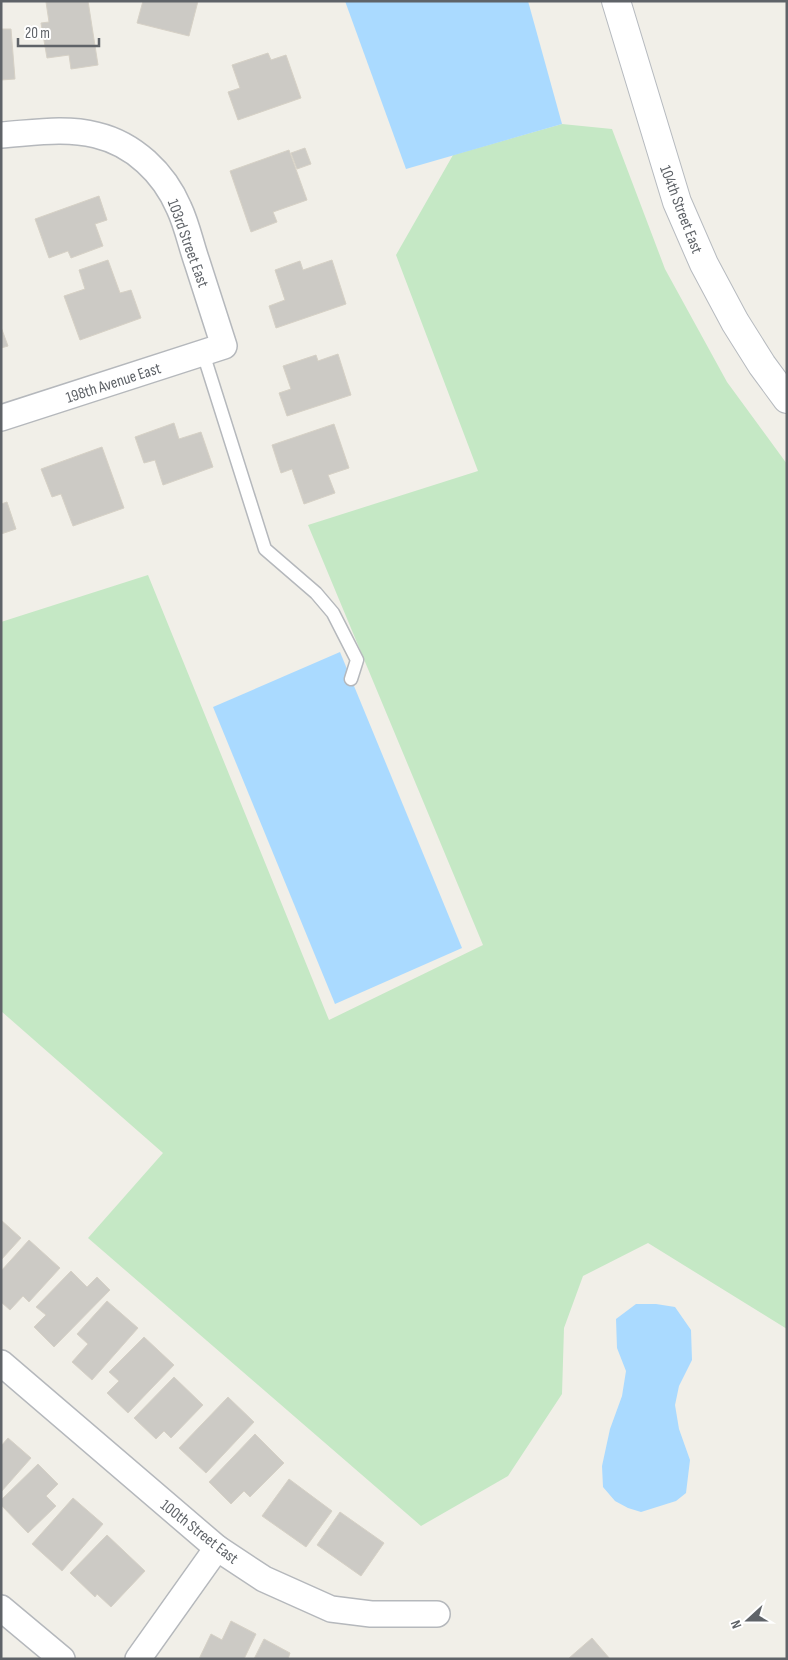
<svg xmlns="http://www.w3.org/2000/svg" width="788" height="1660" font-family="'Sofia Sans Condensed',sans-serif">
<rect width="100%" height="100%" fill="#f1efe8"/>
<!-- green -->
<polygon fill="#c5e8c5" points="562,124 612,129 665,269 727,382 787,464 787,1329 648,1243 583,1276 564,1328 562,1394 508,1476 421,1526 88,1238 163,1153 1,1011 1,622 148,575 329,1020 483,945 308,525 478,471 396,255 453,155"/>
<!-- water -->
<g fill="#aadaff">
<polygon points="345,1 528,1 562,124 406,169"/>
<polygon points="340,652 462,948 335,1004 213,707"/>
<polygon points="636,1304 656,1304 675,1307 691,1330 692,1360 679,1386 675,1405 679,1429 690,1460 686,1493 676,1501 641,1512 628,1508 615,1501 603,1487 602,1466 610,1429 622,1396 626,1371 617,1348 616,1319"/>
</g>
<!-- building -->
<g fill="#cccac5" stroke="#d6d1c6">
<polygon points="54,1 88,1 98,65 71,69 69,55 47,58 41,23 49,22 46,2"/>
<polygon points="143,1 198,1 189,36 137,23"/>
<polygon points="1,29 11,29 15,79 1,80"/>
<polygon points="268,53 271,60 286,55 301,98 238,120 228,92 240,88 232,65"/>
<polygon points="305,148 311,164 297,169 291,153"/>
<polygon points="289,150 307,200 273,212 277,222 251,232 230,171"/>
<polygon points="99,196 107,220 95,224 103,246 71,258 68,251 49,258 35,219"/>
<polygon points="108,260 120,293 131,290 141,318 80,340 64,296 85,289 79,270"/>
<polygon points="332,260 346,304 276,328 269,306 285,300 275,270 300,261 303,270"/>
<polygon points="1,327 8,346 1,348"/>
<polygon points="338,354 351,395 287,416 279,393 291,389 283,366 316,355 318,361"/>
<polygon points="174,423 179,439 201,432 213,467 163,485 155,460 144,463 135,437"/>
<polygon points="334,424 349,468 328,475 335,493 304,504 292,469 281,473 272,445"/>
<polygon points="102,447 124,508 73,526 61,494 52,497 41,469"/>
<polygon points="7,502 16,529 1,534 1,504"/>
<polygon points="1,1220 21,1238 1,1260"/>
<polygon points="29,1240 60,1268 29,1302 23,1296 10,1310 1,1302 1,1271"/>
<polygon points="71,1271 87,1287 97,1277 110,1290 54,1347 34,1327 46,1315 36,1307"/>
<polygon points="107,1301 138,1328 92,1380 72,1362 88,1344 77,1334"/>
<polygon points="144,1337 174,1365 128,1413 107,1393 119,1381 109,1372"/>
<polygon points="174,1377 203,1405 171,1438 164,1431 156,1439 134,1418"/>
<polygon points="228,1397 254,1422 206,1473 179,1448"/>
<polygon points="255,1434 284,1463 250,1497 244,1491 231,1504 209,1482"/>
<polygon points="8,1438 31,1458 1,1492 1,1446"/>
<polygon points="38,1464 58,1484 46,1496 56,1506 28,1533 1,1505 1,1500"/>
<polygon points="289,1479 332,1511 306,1547 262,1516"/>
<polygon points="73,1498 103,1524 62,1571 32,1544"/>
<polygon points="340,1512 384,1543 361,1576 317,1545"/>
<polygon points="107,1535 145,1571 111,1607 97,1594 95,1597 70,1573"/>
<polygon points="231,1621 256,1634 244,1659 199,1659 211,1634 222,1640"/>
<polygon points="592,1638 610,1659 568,1659"/>
<polygon points="264,1639 290,1653 288,1659 254,1659"/>
</g>
<g fill="none" stroke-linecap="round" stroke-linejoin="round">
<defs>
<polyline id="lane" points="203,353 265,549 316,593 333,613 357,660 351,679"/>
<g id="street">
<path d="M1 135C32 133 65 127 96 135 134 144 164 173 179 208 187 225 191 245 197 262 206 290 215 318 224 346L1 418"/>
<polyline points="1,1363 217,1548 264,1579 331,1609 371,1614 437,1614"/>
<polyline points="1,1608 62,1659"/>
<polyline points="138,1659 217,1548"/>
</g>
<polyline id="secondary" points="616,1 677,202 704,264 735,322 762,365 787,399"/>
</defs>
<!-- lane casing -->
<use href="#lane" stroke="#b5b8bc" stroke-width="15"/>
<!-- street casing -->
<use href="#street" stroke="#b5b8bc" stroke-width="28"/>
<!-- secondary casing -->
<use href="#secondary" stroke="#b6babf" stroke-width="30"/>
<!-- lane -->
<use href="#lane" stroke="#fff" stroke-width="12"/>
<!-- street -->
<use href="#street" stroke="#fff" stroke-width="25"/>
<!-- secondary -->
<use href="#secondary" stroke="#fff" stroke-width="28"/>
</g>
<g text-anchor="middle" stroke-width="4" stroke-linejoin="round" paint-order="stroke">
<!-- street labels -->
<g font-size="16" fill="#5f6368" stroke="#fff">
<text transform="translate(682 209) rotate(69)" y="6">104th Street East</text>
<text transform="translate(189 243) rotate(70)" y="6">103rd Street East</text>
<text transform="translate(113 382) rotate(-18)" y="6">198th Avenue East</text>
<text transform="translate(200 1531) rotate(38)" y="6">100th Street East</text>
</g>
</g>
<!-- border -->
<rect width="788" height="1660" fill="none" stroke="#5f6368" stroke-width="5"/>
<!-- north arrow -->
<g transform="translate(748 1620) rotate(249)" stroke="#ffffff" stroke-width="4" paint-order="stroke">
<path d="M0-4L9 19L0 12L-9 19Z" fill="#5f6368"/>
<text y="-8" font-size="14" font-weight="bold" text-anchor="middle" fill="#5f6368">N</text>
</g>
<!-- scale -->
<path d="M18 38v8h81v-8" fill="none" stroke="#5f6368" stroke-width="2.5"/>
<text x="25" y="38" font-size="15" fill="#5f6368" stroke="#ffffff" stroke-width="4" paint-order="stroke">20 m</text>
</svg>
